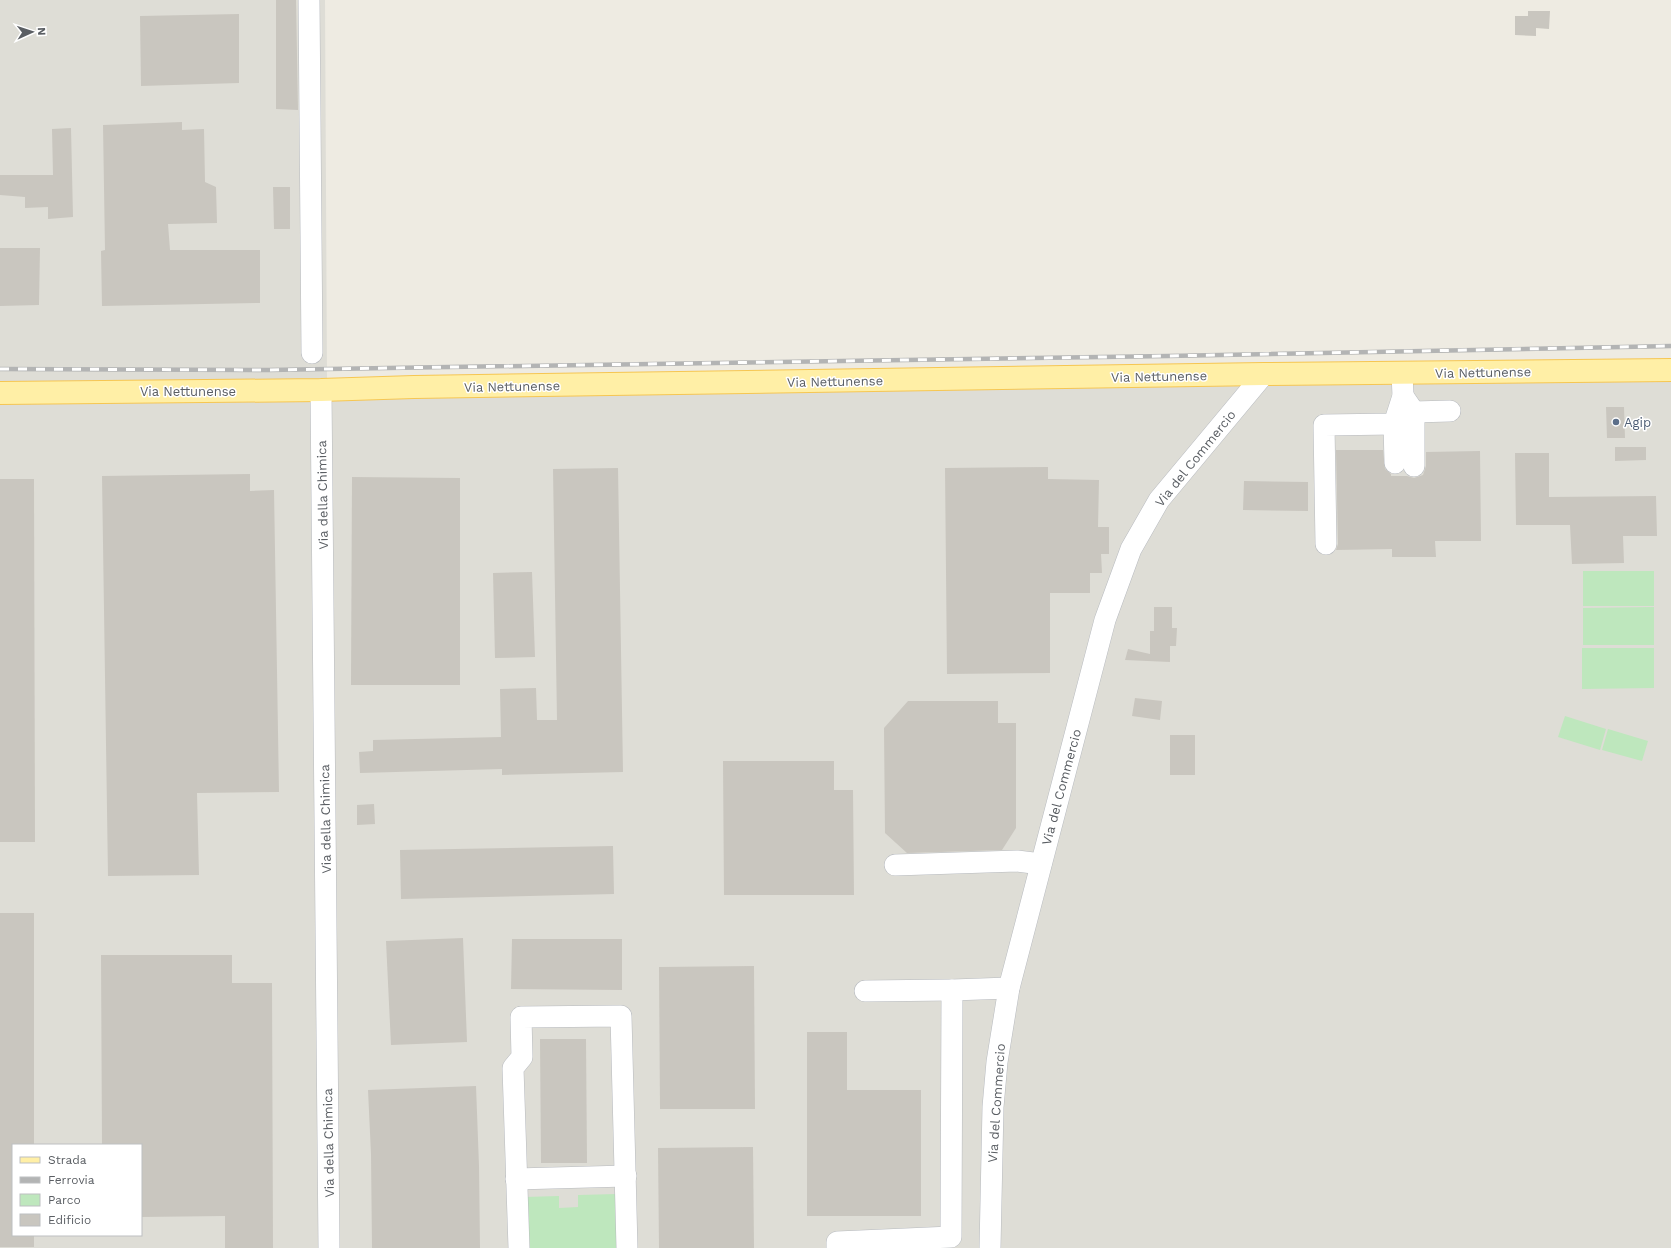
<svg xmlns="http://www.w3.org/2000/svg" width="1671" height="1248" font-family="'Work Sans',sans-serif">
<rect width="100%" height="100%" fill="#eeebe2"/>
<!-- industrial -->
<path fill="#deddd6" fill-rule="evenodd" d="M0 0H325L327 379 1671 361V1248H0ZM13 1145H141V1235H13Z"/>
<!-- green -->
<g fill="#bee7bd">
<rect x="1583" y="571" width="71" height="35"/>
<polygon points="1654,607 1654,645 1583,645 1583,608"/>
<polygon points="1582,648 1654,648 1654,688 1582,689"/>
<polygon points="1565,716 1606,729 1600,750 1558,737"/>
<polygon points="1608,729 1648,741 1642,761 1602,750"/>
<polygon points="617,1194 618,1248 525,1248 524,1197 559,1196 559,1208 578,1207 578,1195"/>
</g>
<!-- building -->
<g fill="#c9c6bf">
<polygon points="276,0 296,0 298,110 276,109"/>
<polygon points="1528,11 1550,11 1549,29 1536,28 1536,36 1515,35 1515,16 1528,16"/>
<polygon points="239,14 239,83 141,86 140,16"/>
<polygon points="182,122 182,130 204,129 205,182 216,187 217,223 168,224 170,250 260,250 260,303 102,306 101,251 105,250 103,125"/>
<polygon points="71,128 73,217 48,219 48,207 25,208 25,197 0,195 0,175 53,175 52,129"/>
<polygon points="273,187 290,187 290,229 274,229"/>
<polygon points="0,248 40,248 39,305 0,306"/>
<polygon points="1606,407 1624,407 1625,438 1607,438"/>
<polygon points="1615,447 1646,447 1646,460 1615,461"/>
<polygon points="1336,450 1383,450 1385,469 1391,474 1391,476 1407,476 1414,478 1423,475 1426,466 1426,452 1480,451 1481,541 1435,541 1436,557 1392,557 1392,549 1336,550 1338,544"/>
<polygon points="1515,453 1549,453 1549,497 1656,496 1657,536 1623,536 1624,563 1572,564 1570,525 1516,525"/>
<polygon points="1048,467 1048,479 1099,480 1098,527 1109,527 1109,554 1101,554 1102,573 1090,573 1090,593 1050,593 1050,673 947,674 945,468"/>
<polygon points="618,468 623,772 502,775 502,769 360,773 359,752 373,751 373,740 501,737 500,689 536,688 537,720 557,720 553,469"/>
<polygon points="250,474 250,491 274,490 279,792 197,793 199,875 108,876 102,476"/>
<polygon points="352,477 460,478 460,685 351,685"/>
<polygon points="0,479 34,479 35,842 0,842"/>
<polygon points="1244,481 1308,482 1308,511 1243,510"/>
<polygon points="532,572 535,657 495,658 493,573"/>
<polygon points="1154,607 1172,607 1172,628 1177,628 1176,646 1170,646 1170,662 1125,660 1128,649 1150,654 1150,631 1154,631"/>
<polygon points="1135,698 1162,701 1160,720 1132,716"/>
<polygon points="908,701 998,701 998,723 1016,723 1016,828 1002,850 907,853 885,833 884,728"/>
<rect x="1170" y="735" width="25" height="40"/>
<polygon points="723,761 834,761 834,790 853,790 854,895 724,895"/>
<polygon points="374,804 375,824 357,825 357,805"/>
<polygon points="613,846 614,894 401,899 400,850"/>
<polygon points="0,913 34,913 34,1145 13,1145 13,1235 34,1235 34,1247 0,1247"/>
<polygon points="463,938 467,1042 391,1045 386,941"/>
<polygon points="512,939 622,939 622,990 511,989"/>
<polygon points="101,955 232,955 232,983 272,983 273,1248 225,1248 225,1216 141,1217 141,1145 102,1145"/>
<polygon points="754,966 755,1109 660,1109 659,967"/>
<polygon points="807,1032 847,1032 847,1090 921,1090 921,1216 807,1216"/>
<polygon points="540,1039 586,1039 587,1163 541,1163"/>
<polygon points="476,1086 479,1166 480,1248 372,1248 371,1154 368,1090"/>
<polygon points="753,1147 754,1248 659,1248 658,1148"/>
</g>
<g fill="none" stroke-linecap="round" stroke-linejoin="round">
<defs>
<g id="minor">
<polyline points="309,0 312,353"/>
<polyline points="321,390 329,1248"/>
<polyline points="1403,396 1414,412 1414,466"/>
<polyline points="1414,412 1450,411"/>
<polyline points="1394,424 1395,463"/>
<polyline points="1326,544 1324,425 1394,424 1403,396 1402,373"/>
<polyline points="895,865 1017,861 1041,864"/>
<polyline points="865,991 952,990"/>
<polyline points="516,1179 626,1176"/>
<polyline points="519,1248 513,1068 522,1057 521,1017 621,1016 627,1248"/>
<polyline points="837,1248 837,1242 951,1237 952,990 1009,988"/>
<polyline points="990,1248 993,1107 997,1062 1009,988 1105,620 1131,549 1159,500 1264,374"/>
</g>
<polyline id="major" points="0,393 321,390 414,387 1264,374 1671,370"/>
</defs>
<!-- minor casing -->
<use href="#minor" stroke="#b7babf" stroke-width="22"/>
<!-- major casing -->
<use href="#major" stroke="#f6c652" stroke-width="24"/>
<!-- minor -->
<use href="#minor" stroke="#fff" stroke-width="21"/>
<!-- major -->
<use href="#major" stroke="#ffefa6" stroke-width="22"/>
<defs>
<polyline id="rail" points="0,369 269,370 388,368 1168,356 1671,346"/>
</defs>
<!-- rail casing -->
<use href="#rail" stroke="#b3b4b4" stroke-width="4.5"/>
<!-- rail -->
<use href="#rail" stroke="#fff" stroke-width="3" stroke-dasharray="9" stroke-linecap="butt"/>
</g>
<!-- markers -->
<circle fill="#5c6f8a" stroke="#fff" stroke-width="1.5" cx="1616" cy="422" r="4"/>
<g text-anchor="middle" stroke-width="3" stroke-linejoin="round" paint-order="stroke">
<!-- street labels -->
<g font-size="13" fill="#5a5e63" stroke="#fff">
<text transform="translate(1483 372) rotate(-1)" y="5">Via Nettunense</text>
<text transform="translate(1159 376) rotate(-1)" y="5">Via Nettunense</text>
<text transform="translate(835 381) rotate(-1)" y="5">Via Nettunense</text>
<text transform="translate(512 386) rotate(-1)" y="5">Via Nettunense</text>
<text x="188" y="396">Via Nettunense</text>
<text transform="translate(1195 458) rotate(-51)" y="5">Via del Commercio</text>
<text transform="translate(322 495) rotate(-91)" y="5">Via della Chimica</text>
<text transform="translate(1061 787) rotate(-75)" y="5">Via del Commercio</text>
<text transform="translate(325 819) rotate(-91)" y="5">Via della Chimica</text>
<text transform="translate(996 1103) rotate(-86)" y="5">Via del Commercio</text>
<text transform="translate(328 1143) rotate(-91)" y="5">Via della Chimica</text>
</g>
<!-- service labels -->
<g font-size="13" fill="#4e5e75" stroke="#fff" text-anchor="start">
<text x="1624" y="427">Agip</text>
</g>
</g>
<!-- legend -->
<rect x="12" y="1144" width="130" height="92" fill="#ffffff" stroke="#bdbfc1"/>
<rect x="20" y="1157" width="20" height="6" fill="#ffefa6" stroke="#bdbfc1"/>
<text x="48" y="1164" font-size="12" fill="#5a5e63">Strada</text>
<rect x="20" y="1177" width="20" height="6" fill="#b3b4b4" stroke="#bdbfc1"/>
<text x="48" y="1184" font-size="12" fill="#5a5e63">Ferrovia</text>
<rect x="20" y="1194" width="20" height="12" fill="#bee7bd" stroke="#bdbfc1"/>
<text x="48" y="1204" font-size="12" fill="#5a5e63">Parco</text>
<rect x="20" y="1214" width="20" height="12" fill="#c9c6bf" stroke="#bdbfc1"/>
<text x="48" y="1224" font-size="12" fill="#5a5e63">Edificio</text>
<!-- north arrow -->
<g transform="translate(32 32) rotate(87)" stroke="#ffffff" stroke-width="3" paint-order="stroke">
<path d="M0-3L7 15L0 10L-7 15Z" fill="#5a5e63"/>
<text y="-6" font-size="11" font-weight="bold" text-anchor="middle" fill="#5a5e63">N</text>
</g>
</svg>
